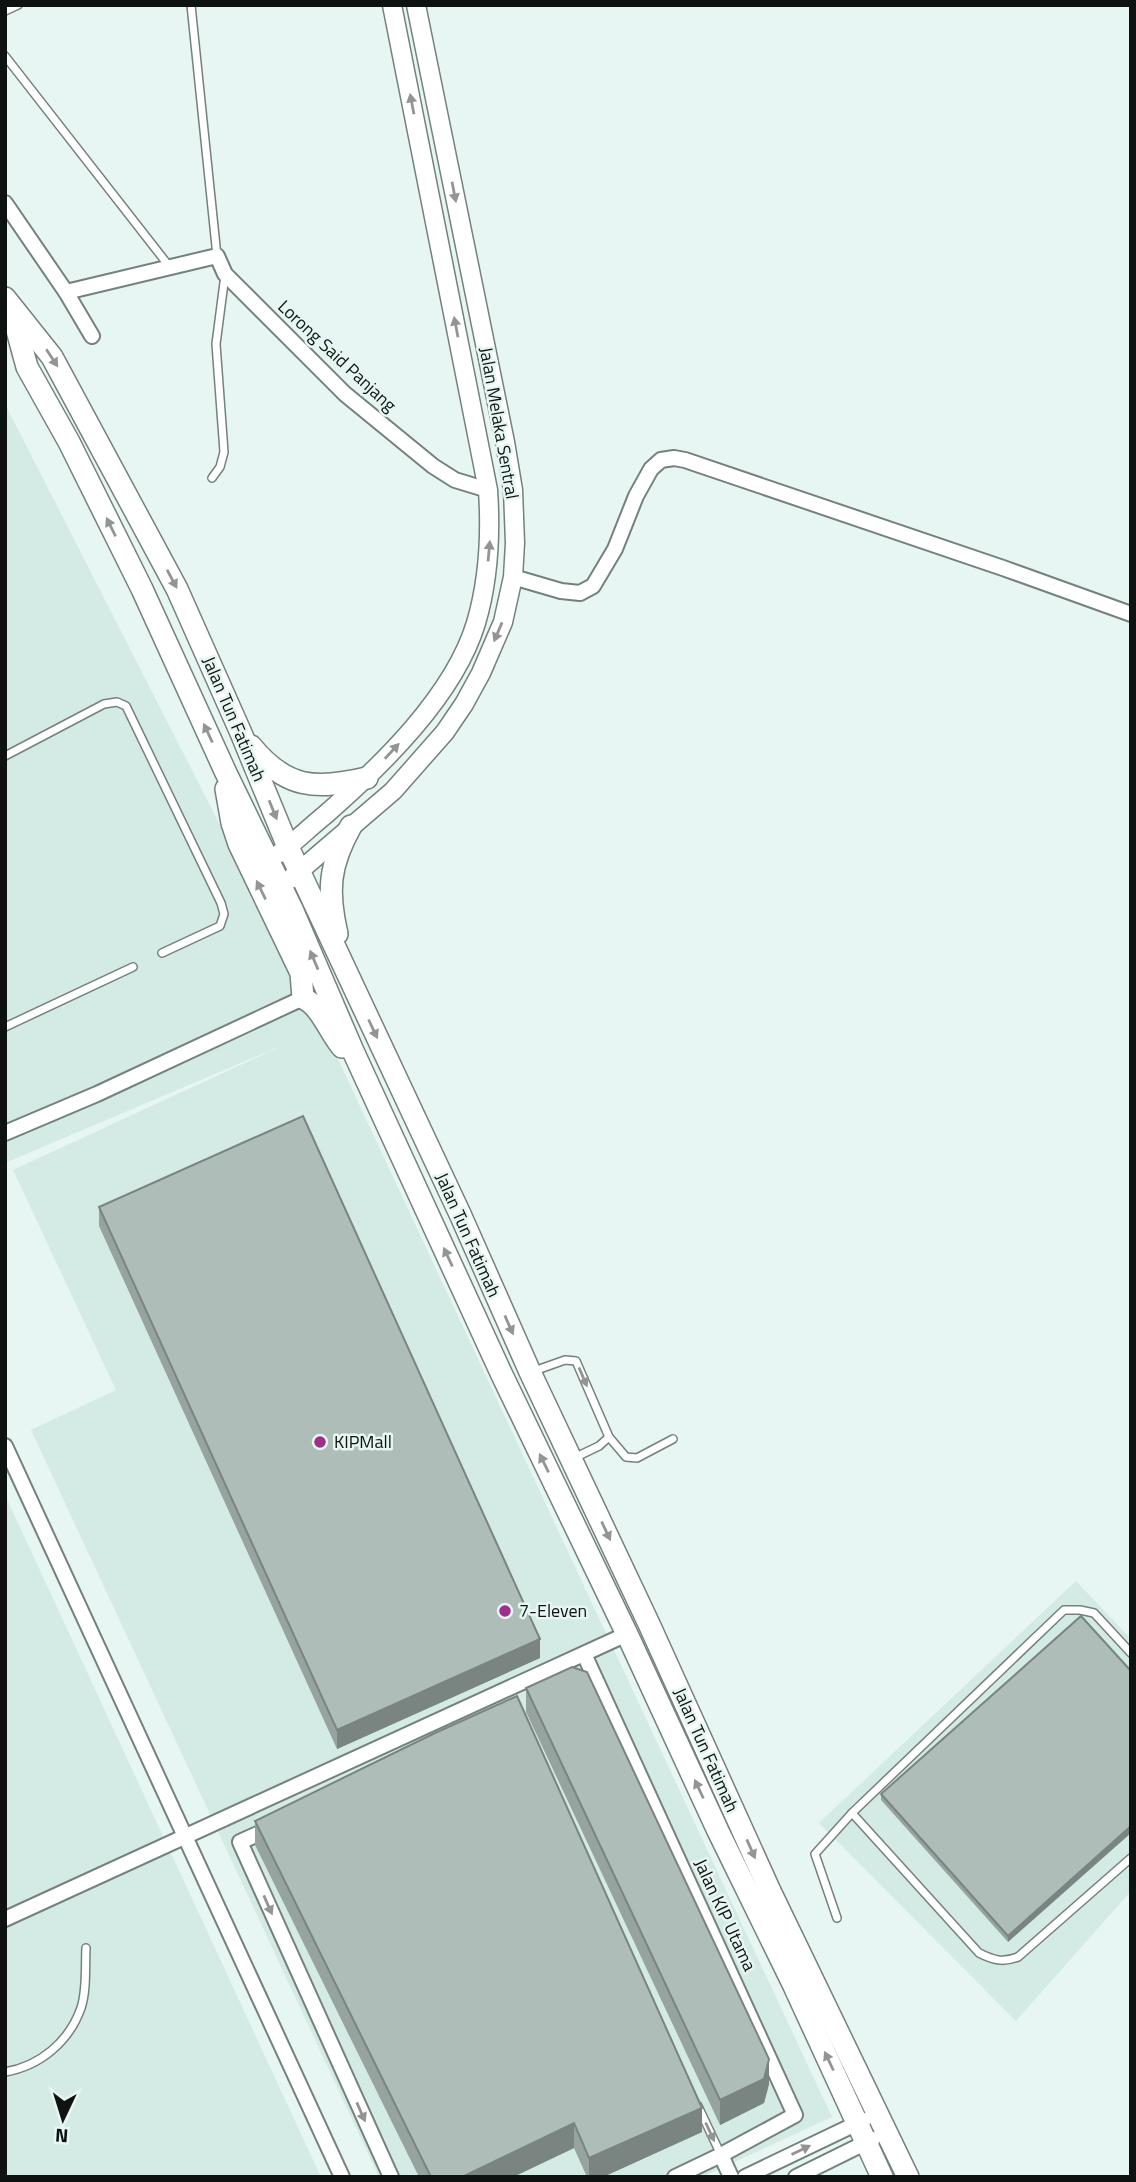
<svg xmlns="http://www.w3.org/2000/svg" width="1136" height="2182" font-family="'Titillium Web',sans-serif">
<rect width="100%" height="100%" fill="#e7f6f2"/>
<!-- built -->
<g fill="#d3ebe4">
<polygon points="5,404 323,1027 832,2117 702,2177 379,2177 31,1430 116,1390 13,1170 288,1043 5,1163"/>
<polygon points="5,1495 321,2177 5,2177"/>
<polygon points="1076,1581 1131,1639 1131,1891 1016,2021 819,1823"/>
</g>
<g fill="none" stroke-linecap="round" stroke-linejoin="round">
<defs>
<g id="service">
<polyline points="191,5 217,256"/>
<polyline points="5,11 18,5"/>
<polyline points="5,56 169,266"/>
<polyline points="212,478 220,467 224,452 216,344 225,275"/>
<polyline points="5,756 104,704 117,702 126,706 221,903 224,914 220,926 162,953"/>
<polyline points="5,1027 133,967"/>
<polyline points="534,1371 565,1360 576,1361 609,1437 626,1457 637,1458 673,1439"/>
<polyline points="574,1458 599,1446 609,1437"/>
<path d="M852 1813 979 1953C993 1960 1003 1963 1018 1957L1131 1858"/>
<polyline points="837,1918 815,1854 852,1813 1064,1610 1080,1610 1094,1613 1131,1653"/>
<path d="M5 2072C40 2066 69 2042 81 2008 87 1990 85 1967 86 1948"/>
<polyline points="698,2106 721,2155"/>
</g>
<g id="minor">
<polyline points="5,203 66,292 92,336"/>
<polyline points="66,292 217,256 225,274 345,394 433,466 455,480 488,490"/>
<polyline points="513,577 561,591 580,593 593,586 615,549 636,496 651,469 661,460 674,458 685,460 1003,568 1131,614"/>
<polyline points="5,1133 97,1094 303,998"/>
<polyline points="5,1446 342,2177"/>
<polyline points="584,1654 795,2115 721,2155 731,2177"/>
<polyline points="271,1828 240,1842 391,2177"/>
<polyline points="5,1919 627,1634"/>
<polyline points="675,2177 721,2155"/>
<polyline points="745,2177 864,2120"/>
<polyline points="796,2177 873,2139"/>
</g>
<g id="tertiary">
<path d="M280 853C296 841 310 827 325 815 381 766 454 696 476 623 489 579 491 535 488 490L392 5"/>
<polyline points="289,880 393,791 445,732 464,704 481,673 503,622 513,577 515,543 513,490 505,442 416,5"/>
</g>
<g id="secondary">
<polyline points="5,298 52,357 177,589 241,733 288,847 460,1214 530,1372 649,1624 770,1891 908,2177"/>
<polyline points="12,312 27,367 69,442 142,589 226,773 292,909 353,1051 502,1375 627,1634 718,1831 794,1986 882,2177"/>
<path d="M251 746C286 789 316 790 367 778"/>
<path d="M226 789 232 823 239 844 301 973 303 998C321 1006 329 1032 342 1047"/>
<path d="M337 934C327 891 329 865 351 826"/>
</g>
</defs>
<!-- service casing -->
<use href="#service" stroke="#74817d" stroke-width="10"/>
<!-- minor casing -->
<use href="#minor" stroke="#74817d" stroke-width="18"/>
<!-- tertiary casing -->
<use href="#tertiary" stroke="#74817d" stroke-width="21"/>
<!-- secondary casing -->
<use href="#secondary" stroke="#74817d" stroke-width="24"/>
<!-- service -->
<use href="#service" stroke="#fff" stroke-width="7"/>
<!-- minor -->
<use href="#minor" stroke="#fff" stroke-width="14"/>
<!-- tertiary -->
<use href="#tertiary" stroke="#fff" stroke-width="18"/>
<!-- secondary -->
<use href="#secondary" stroke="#fff" stroke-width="21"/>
</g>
<!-- wall -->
<g fill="#96a39e">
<polygon points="99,1207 540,1658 337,1749 99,1226"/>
<polygon points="1081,1616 1008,1942 881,1800 881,1794"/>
<polygon points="526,1688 769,2084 764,2103 720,2125 526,1712"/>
<polygon points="255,1821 702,2132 603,2177 587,2177 574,2148 513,2177 419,2177 255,1845"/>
</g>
<!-- shaded-wall -->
<g fill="#7a8481">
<polygon points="540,1639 540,1658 337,1749 337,1730"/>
<polygon points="1131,1826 1131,1833 1008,1942 1008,1936"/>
<polygon points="769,2059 769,2084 764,2103 720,2125 720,2100"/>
<polygon points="702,2108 702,2132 603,2177 589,2177 589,2158"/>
<polygon points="574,2123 574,2148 513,2177 462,2177"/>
</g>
<!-- building -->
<g fill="#aebdb8" stroke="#7a8481" stroke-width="2">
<polygon points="303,1116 540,1639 337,1730 99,1207"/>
<polygon points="1081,1616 1131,1671 1131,1826 1008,1936 881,1794"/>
<polygon points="572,1667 587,1672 769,2059 764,2079 720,2100 526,1688"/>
<polygon points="517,1696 702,2108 589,2158 574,2123 462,2177 431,2177 255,1821 435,1733"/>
</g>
<!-- one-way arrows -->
<defs><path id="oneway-solid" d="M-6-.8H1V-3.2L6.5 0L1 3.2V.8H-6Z" transform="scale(1.75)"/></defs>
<g fill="#939594">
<use href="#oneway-solid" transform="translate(412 104) rotate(-101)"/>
<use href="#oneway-solid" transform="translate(454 192) rotate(79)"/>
<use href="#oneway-solid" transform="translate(456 327) rotate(-101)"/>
<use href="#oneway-solid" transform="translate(52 358) rotate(57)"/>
<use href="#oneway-solid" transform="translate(111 527) rotate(-116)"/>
<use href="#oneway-solid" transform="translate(489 551) rotate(-85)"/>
<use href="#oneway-solid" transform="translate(172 579) rotate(62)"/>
<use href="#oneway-solid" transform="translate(498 632) rotate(113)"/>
<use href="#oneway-solid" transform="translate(208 733) rotate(-115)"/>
<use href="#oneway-solid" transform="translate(392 751) rotate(-47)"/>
<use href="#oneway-solid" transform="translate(273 810) rotate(68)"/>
<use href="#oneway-solid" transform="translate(261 890) rotate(-116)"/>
<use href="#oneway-solid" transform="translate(314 960) rotate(-113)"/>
<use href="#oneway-solid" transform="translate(373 1029) rotate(65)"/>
<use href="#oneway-solid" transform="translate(448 1257) rotate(-115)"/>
<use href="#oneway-solid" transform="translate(509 1325) rotate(66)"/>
<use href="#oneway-solid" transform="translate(583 1377) rotate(67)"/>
<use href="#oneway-solid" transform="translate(544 1463) rotate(-116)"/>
<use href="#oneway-solid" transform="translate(606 1531) rotate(65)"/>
<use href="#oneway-solid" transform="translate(699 1789) rotate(-115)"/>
<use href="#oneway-solid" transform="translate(751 1849) rotate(66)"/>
<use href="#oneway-solid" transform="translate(268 1905) rotate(66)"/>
<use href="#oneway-solid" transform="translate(829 2061) rotate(-115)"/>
<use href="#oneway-solid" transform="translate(361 2112) rotate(66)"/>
<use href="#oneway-solid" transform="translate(710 2132) rotate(65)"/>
<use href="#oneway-solid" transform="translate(801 2150) rotate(-26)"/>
</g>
<!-- markers -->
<g fill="#9e2f8d" stroke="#e7f6f2" stroke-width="2.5">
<circle cx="320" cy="1442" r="7"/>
<circle cx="505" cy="1611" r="7"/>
</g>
<g text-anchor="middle" stroke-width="5" stroke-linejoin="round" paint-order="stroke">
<!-- street labels -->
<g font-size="18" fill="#0e1311" stroke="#e7f6f2">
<text transform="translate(337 356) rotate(43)" y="6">Lorong Said Panjang</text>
<text transform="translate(499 423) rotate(80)" y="6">Jalan Melaka Sentral</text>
<text transform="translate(234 719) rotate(67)" y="6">Jalan Tun Fatimah</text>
<text transform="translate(468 1235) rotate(66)" y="6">Jalan Tun Fatimah</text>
<text transform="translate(706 1750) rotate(66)" y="6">Jalan Tun Fatimah</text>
<text transform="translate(725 1915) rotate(65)" y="6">Jalan KIP Utama</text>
</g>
<!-- poi labels -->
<g font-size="18" fill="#0e1311" stroke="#e7f6f2" text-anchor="start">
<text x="334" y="1448">KIPMall</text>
<text x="519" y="1617">7-Eleven</text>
</g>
</g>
<!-- border -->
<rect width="1136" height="2182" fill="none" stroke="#0e1311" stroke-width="14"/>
<!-- north arrow -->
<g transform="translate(63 2119) rotate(184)" stroke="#e7f6f2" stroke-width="5" paint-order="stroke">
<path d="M0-5L12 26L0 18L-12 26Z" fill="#0e1311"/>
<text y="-10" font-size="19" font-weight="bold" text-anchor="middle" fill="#0e1311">N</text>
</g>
</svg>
